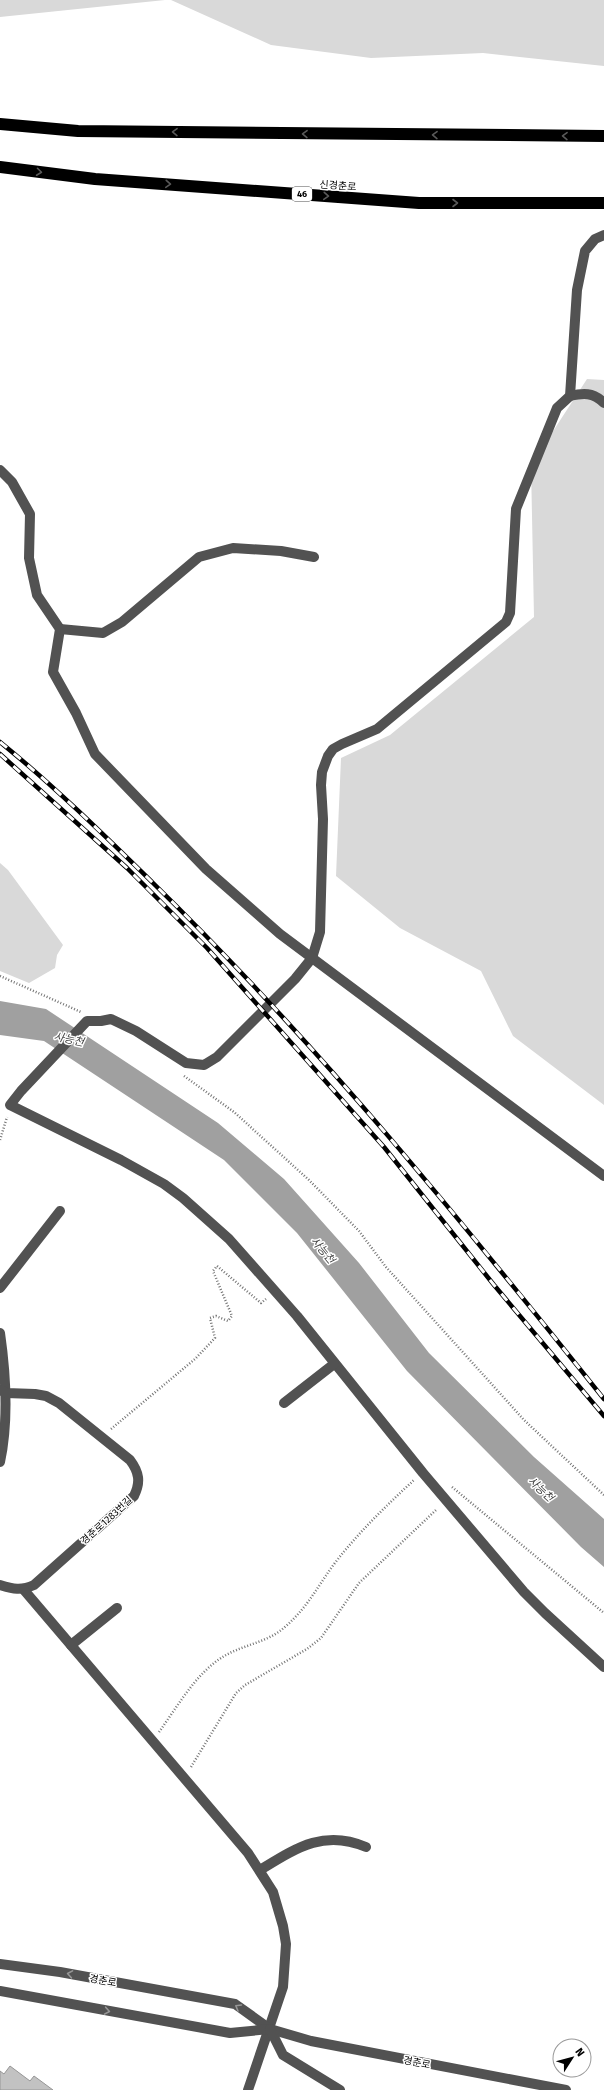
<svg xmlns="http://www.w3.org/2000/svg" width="604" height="2090" font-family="'Fira Sans','Noto Sans KR',sans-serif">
<rect width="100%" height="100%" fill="#fff"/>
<!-- green -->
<g fill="#d9d9d9">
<polygon points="0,0 165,0 0,17"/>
<polygon points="171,0 604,0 604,66 483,53 371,58 271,45"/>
<polygon points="587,379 604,380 604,1105 513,1036 481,971 400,928 336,876 341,758 390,735 534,617 531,465"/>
<polygon points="0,863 8,870 63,945 57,955 55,968 29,983 0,971"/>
</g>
<!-- water -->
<polygon fill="#a0a0a0" points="0,1001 46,1009 218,1123 284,1179 359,1263 429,1353 534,1457 604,1519 604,1567 581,1547 407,1371 297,1233 224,1160 44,1041 0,1035"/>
<!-- building -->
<polygon fill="#c2c2c2" stroke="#969696" points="10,2066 30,2081 34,2076 53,2090 0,2090 0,2071 4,2074"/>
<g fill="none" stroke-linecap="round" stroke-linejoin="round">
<!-- path -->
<g stroke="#747474" stroke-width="2.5" stroke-dasharray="1 2" stroke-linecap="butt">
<polyline points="0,976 81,1012"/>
<polyline points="184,1076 234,1112 309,1180 359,1231 386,1267 524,1420 604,1495"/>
<polyline points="0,1140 7,1117"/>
<polyline points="111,1429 195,1359 215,1338 210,1318 216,1316 228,1321 232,1316 213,1271 217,1266 261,1303 266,1299"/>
<polyline points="452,1487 604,1613"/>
<path d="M159 1732C178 1706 197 1671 226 1655 246 1644 269 1642 286 1626 310 1605 319 1583 338 1559 361 1530 387 1505 414 1480"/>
<polyline points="191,1767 236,1693 245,1685 307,1649 321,1638 359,1583 437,1509"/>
</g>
<!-- minor -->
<g stroke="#525252" stroke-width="10">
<polyline points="604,235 595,239 585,251 577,290 570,396 557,408 516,509 510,613 506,622 377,729 342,744 333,749 328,756 322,772 321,785 323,819 320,932 312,958 295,979 217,1057 204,1065 186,1063 136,1031 111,1019 101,1021 87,1021 21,1091 10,1105 121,1160 164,1184 183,1198 229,1239 297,1316 423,1473 524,1592 545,1613 604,1667"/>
<path d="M570 396C583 393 593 392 604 403"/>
<polyline points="0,470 12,482 30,514 29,558 37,595 60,629 53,672 76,713 95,754 206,869 280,934 604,1176"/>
<polyline points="60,629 103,633 122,622 199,557 233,548 281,551 314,557"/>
<polyline points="0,1288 60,1211"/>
<path d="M0 1333C6 1375 9 1420 0 1462"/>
<path d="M0 1390 6 1393 35 1394 46 1396 59 1403 130 1460C139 1472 141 1482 134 1496L34 1585C21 1591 13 1589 0 1585"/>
<polyline points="284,1403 334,1364"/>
<polyline points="24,1590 248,1853 273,1892 283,1926 286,1944 283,1987 248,2090"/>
<polyline points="71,1645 117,1608"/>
<path d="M260 1870C296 1848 324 1829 366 1847"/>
<polyline points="0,1964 60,1972 235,2004 270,2029 311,2041 566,2090"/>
<polyline points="0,1991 230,2033 270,2029"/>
<polyline points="270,2029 283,2055 340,2090"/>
</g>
<!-- highway -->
<g stroke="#000" stroke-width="12">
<polyline points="0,124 78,131 604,136"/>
<polyline points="0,167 95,179 419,203 604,203"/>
</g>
<defs>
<g id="rail">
<path d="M0 742C53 785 103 834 152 882 317 1043 460 1219 604 1399"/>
<polyline points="0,754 127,868 207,948 384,1147 494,1285 604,1416"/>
</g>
</defs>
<!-- rail casing -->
<use href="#rail" stroke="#000" stroke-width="4.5"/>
<!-- rail -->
<use href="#rail" stroke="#fff" stroke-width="3" stroke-dasharray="9" stroke-linecap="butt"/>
</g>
<!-- one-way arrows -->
<defs><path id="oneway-chevron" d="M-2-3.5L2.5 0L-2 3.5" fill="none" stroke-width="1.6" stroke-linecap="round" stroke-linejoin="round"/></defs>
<g stroke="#595959">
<use href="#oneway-chevron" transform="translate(175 132) rotate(-179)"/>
<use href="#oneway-chevron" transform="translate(305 134) rotate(-179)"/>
<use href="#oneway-chevron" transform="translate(435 135) rotate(-179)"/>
<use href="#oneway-chevron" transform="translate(565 136) rotate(-179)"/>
<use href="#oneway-chevron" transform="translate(39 172) rotate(7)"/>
<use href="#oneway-chevron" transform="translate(168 184) rotate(4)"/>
<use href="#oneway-chevron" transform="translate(326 196) rotate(4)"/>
<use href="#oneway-chevron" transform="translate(455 203)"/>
</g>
<g stroke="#979797">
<use href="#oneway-chevron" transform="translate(70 1974) rotate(-170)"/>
<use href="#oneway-chevron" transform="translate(238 2007) rotate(-150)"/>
<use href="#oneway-chevron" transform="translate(107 2011) rotate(10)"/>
</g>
<g text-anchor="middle" stroke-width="3" stroke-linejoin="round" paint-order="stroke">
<!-- shield labels -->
<rect fill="#fff" stroke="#4c4c4c" stroke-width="1" x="292" y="187" width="20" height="14" rx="3"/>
<g font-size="9" font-weight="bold" fill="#000">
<text x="302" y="197">46</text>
</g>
<!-- street labels -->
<g font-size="10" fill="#000" stroke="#fff">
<text transform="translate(338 185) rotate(4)" y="4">신경춘로</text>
<text transform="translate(106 1520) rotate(-42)" y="4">경춘로1283번길</text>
<text transform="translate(103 1980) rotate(10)" y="4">경춘로</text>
<text transform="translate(417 2062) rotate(11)" y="4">경춘로</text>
</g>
<!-- water labels -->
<g font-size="11" font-style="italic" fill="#414141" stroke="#fff">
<text transform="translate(69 1039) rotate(12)" y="4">사능천</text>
<text transform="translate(323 1250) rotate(50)" y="4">사능천</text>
<text transform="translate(541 1489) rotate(43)" y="4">사능천</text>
</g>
</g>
<!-- north arrow -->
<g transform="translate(572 2058) rotate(54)"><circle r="19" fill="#ffffff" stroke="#999999"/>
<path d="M0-3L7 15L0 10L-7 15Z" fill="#000000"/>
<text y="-6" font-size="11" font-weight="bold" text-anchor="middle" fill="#000000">N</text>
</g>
</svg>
